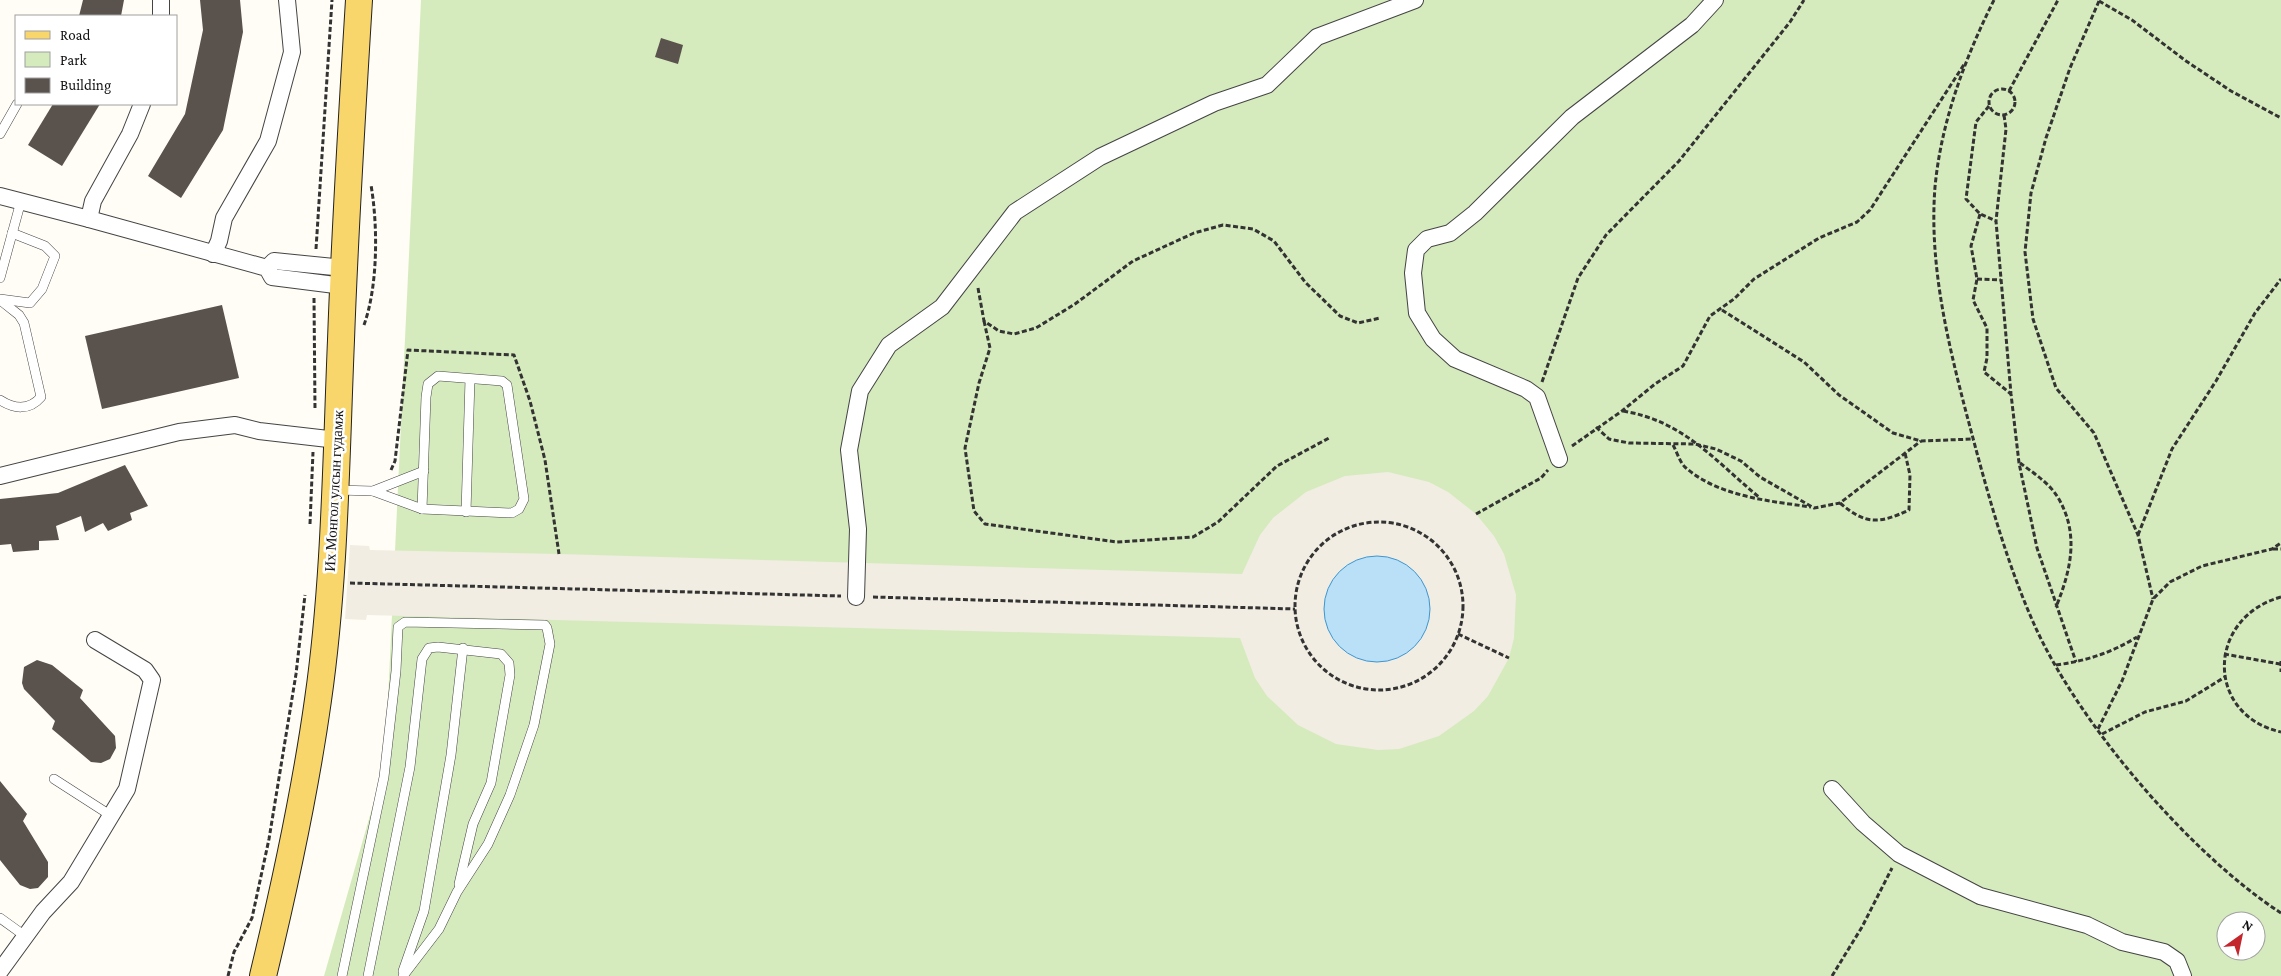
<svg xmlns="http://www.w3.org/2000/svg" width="2281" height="976" font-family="'Crimson Pro',serif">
<rect width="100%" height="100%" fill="#fffdf5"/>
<!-- green -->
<path fill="#d5ebbd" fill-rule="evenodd" d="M421 0H2281V976H324L385 763ZM2226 921H2256V951H2226Z"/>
<!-- plaza -->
<polygon fill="#f1ede2" points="1388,472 1429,482 1448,492 1476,514 1494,536 1504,554 1516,595 1514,638 1509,658 1488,696 1474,711 1439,736 1399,749 1378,750 1336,744 1298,725 1267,696 1255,678 1240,638 367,615 366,620 345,619 350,545 369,546 370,550 559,554 1242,574 1260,535 1273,518 1306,492 1345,476"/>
<!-- water -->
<circle fill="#b9e0f7" stroke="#3f96cf" cx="1377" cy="609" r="53"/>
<!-- building -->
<g fill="#5a524d">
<polygon points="83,0 124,0 121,16 79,16"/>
<polygon points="200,0 240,0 243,32 223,130 181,198 148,176 185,114 203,30"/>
<polygon points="661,38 683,45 678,64 655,57"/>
<polygon points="53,104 100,104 62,166 28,145"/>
<polygon points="222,305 239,378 102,409 85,336"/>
<polygon points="125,465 148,506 130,513 132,520 108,531 103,523 85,532 81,516 56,526 59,540 39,541 39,550 13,552 11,544 0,545 0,499 58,493"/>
<polygon points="37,660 52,665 83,690 80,698 115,736 116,748 110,759 101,763 91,762 52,729 55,721 24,689 22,683 24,667"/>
<polygon points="0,781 27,814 23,821 48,862 48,877 38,888 30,889 20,885 0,860"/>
</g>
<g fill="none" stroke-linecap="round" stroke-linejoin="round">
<defs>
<g id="lane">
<polyline points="0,134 17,104"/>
<polyline points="0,278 21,201"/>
<polyline points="0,299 30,303 42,289 55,256 45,246 12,233"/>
<path d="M0 300 19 315 24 323 41 397C29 411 14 409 0 400"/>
<polygon points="438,376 502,381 507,385 524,499 519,509 512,513 422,509 426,397 428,384"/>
<polyline points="337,490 373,491 424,471"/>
<polyline points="373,491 422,509"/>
<polyline points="466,512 470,379"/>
<polyline points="54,779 110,815"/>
<polyline points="0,918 25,936"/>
<polyline points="403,971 424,911 451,755 463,648"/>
<polyline points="342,976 384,777 396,671 398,627 405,622 545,625 547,628 550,644 534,725 510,795 488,844 457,892 439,929 403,976"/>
<polyline points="368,976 410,767 422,659 429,648 438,647 501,654 509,663 510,675 491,783 473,824 459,884"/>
</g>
<g id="street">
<polyline points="161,16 161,0"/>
<polyline points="0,196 89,219 93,201 130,134 142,104"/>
<polyline points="89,219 267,268 272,277 343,286"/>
<polyline points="213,254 219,241 224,218 268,141 292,52 287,0"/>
<polyline points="267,268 274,261 344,268"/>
<polyline points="1559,459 1537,397 1526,389 1455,359 1433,339 1417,313 1413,273 1416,250 1427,239 1450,233 1475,213 1572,117 1692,25 1715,0"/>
<polyline points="0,476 179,432 235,425 259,431 337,440"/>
<polyline points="856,597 858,529 849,450 860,391 889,345 942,307 1015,212 1100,157 1214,103 1267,85 1317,37 1415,0"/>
<polyline points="1832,789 1863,823 1899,854 1980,896 2087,925 2122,942 2164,952 2177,961 2183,976"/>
<polyline points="0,971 43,912 71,882 127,789 152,680 145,670 95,640"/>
</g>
<path id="primary" d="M263 976C285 885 305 793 318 700 335 582 336 459 341 340 345 227 352 113 359 0"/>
</defs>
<!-- lane casing -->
<use href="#lane" stroke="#444" stroke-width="10"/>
<!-- street casing -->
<use href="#street" stroke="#444" stroke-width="18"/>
<!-- primary casing -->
<use href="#primary" stroke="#222" stroke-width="28"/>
<!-- path -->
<g stroke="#333" stroke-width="3" stroke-dasharray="5 2.5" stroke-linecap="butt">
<path d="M1994 0C1965 58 1941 122 1935 187 1929 263 1947 339 1966 412 1985 483 2004 557 2034 624 2078 723 2190 854 2281 913"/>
<polyline points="2099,1 2070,68 2046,138 2031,193 2025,252 2033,319 2056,388 2094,433 2138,535 2153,599"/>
<polyline points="2099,1 2132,20 2186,61 2231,91 2281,118"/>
<circle cx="2002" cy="102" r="13"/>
<polyline points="2009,91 2058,0"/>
<polyline points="1989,106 1976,122 1966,199 1980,214 1996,221"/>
<polyline points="2004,115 2006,129 1996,221 2011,394 2019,463 2037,548 2076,662"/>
<polyline points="1980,214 1971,246 1977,279 1973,300 1987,328 1987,358 1984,372 2011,394"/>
<polyline points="316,249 332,0"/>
<polyline points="1977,279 2001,280"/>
<polyline points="978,288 984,321 999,331 1014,334 1036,328 1075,304 1133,261 1194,233 1223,225 1253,229 1274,241 1305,282 1340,316 1358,323 1380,318"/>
<polyline points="314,298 315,409"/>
<polyline points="1722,310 1804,362 1839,395 1893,433 1921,441 1973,439"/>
<polyline points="984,321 990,348 979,383 965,448 974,511 985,524 1117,542 1193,537 1218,522 1277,466 1329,438"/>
<path d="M364 325C378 286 378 226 371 185"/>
<polyline points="1542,382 1578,278 1606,235 1679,161 1790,22 1804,0"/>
<path d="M1623 411C1684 421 1715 461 1760 498"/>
<polyline points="1596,427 1609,439 1629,443 1695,444 1716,449 1741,461 1760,477 1814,508 1840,503 1921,441"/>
<path d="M1673 445C1677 452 1680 463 1686 468 1720 497 1770 501 1811 507"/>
<polyline points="1572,446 1622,411 1655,384 1683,366 1710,316 1734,299 1754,279 1819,238 1857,222 1870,210 1965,63"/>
<path d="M2020 463C2032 472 2048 482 2057 496 2080 533 2071 570 2056 607"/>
<polyline points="391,470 395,461 408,350 514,355 530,401 545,460 559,554"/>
<path d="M1840 503C1866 525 1879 524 1909 510L1910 475 1905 453"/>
<polyline points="1476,514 1541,478 1548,470"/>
<circle cx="1379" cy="606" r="84"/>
<polyline points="310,524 313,452"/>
<polyline points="2138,535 2172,449 2216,381 2255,313 2281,279"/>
<polyline points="2273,549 2281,549"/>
<polyline points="350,583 841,596"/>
<polyline points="873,597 1295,609"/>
<path d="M2281 597C2206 618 2205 715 2281 732"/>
<polyline points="1458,634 1509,658"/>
<polyline points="2224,654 2280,664"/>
<polyline points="2281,661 2281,672"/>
<path d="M2056 665C2086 661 2111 653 2137 637"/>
<polyline points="2098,729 2122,681 2153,599 2170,582 2202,566 2272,549 2281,543"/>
<polyline points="2102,734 2145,712 2186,701 2225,677"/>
<polyline points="228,976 234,952 252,918 269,839 296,674 305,595"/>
<polyline points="1832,976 1862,927 1892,868"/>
</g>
<!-- lane -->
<use href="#lane" stroke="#fff" stroke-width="9"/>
<!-- street -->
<use href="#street" stroke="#fff" stroke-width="16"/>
<!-- primary -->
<use href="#primary" stroke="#f9d66b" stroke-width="26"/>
</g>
<g text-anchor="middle" stroke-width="5" stroke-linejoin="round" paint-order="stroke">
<!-- street labels -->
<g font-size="15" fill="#111" stroke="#fff">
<text transform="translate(334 491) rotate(-87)" y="5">Их Монгол улсын гудамж</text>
</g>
</g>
<!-- legend -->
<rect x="15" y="15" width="162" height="90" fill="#ffffff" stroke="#a0a0a0"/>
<rect x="25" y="31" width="25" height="8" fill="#f9d66b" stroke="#a0a0a0"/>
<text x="60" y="40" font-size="15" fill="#111111">Road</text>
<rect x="25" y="52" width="25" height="15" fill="#d5ebbd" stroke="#a0a0a0"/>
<text x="60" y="65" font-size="15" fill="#111111">Park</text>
<rect x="25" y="78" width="25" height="15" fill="#5a524d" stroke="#a0a0a0"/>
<text x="60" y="90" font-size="15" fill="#111111">Building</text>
<!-- north arrow -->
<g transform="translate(2241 936) rotate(33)"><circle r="24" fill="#ffffff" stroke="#a0a0a0"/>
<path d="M0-4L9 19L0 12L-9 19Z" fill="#c4262e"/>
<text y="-8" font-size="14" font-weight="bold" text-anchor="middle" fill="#111111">N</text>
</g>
</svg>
